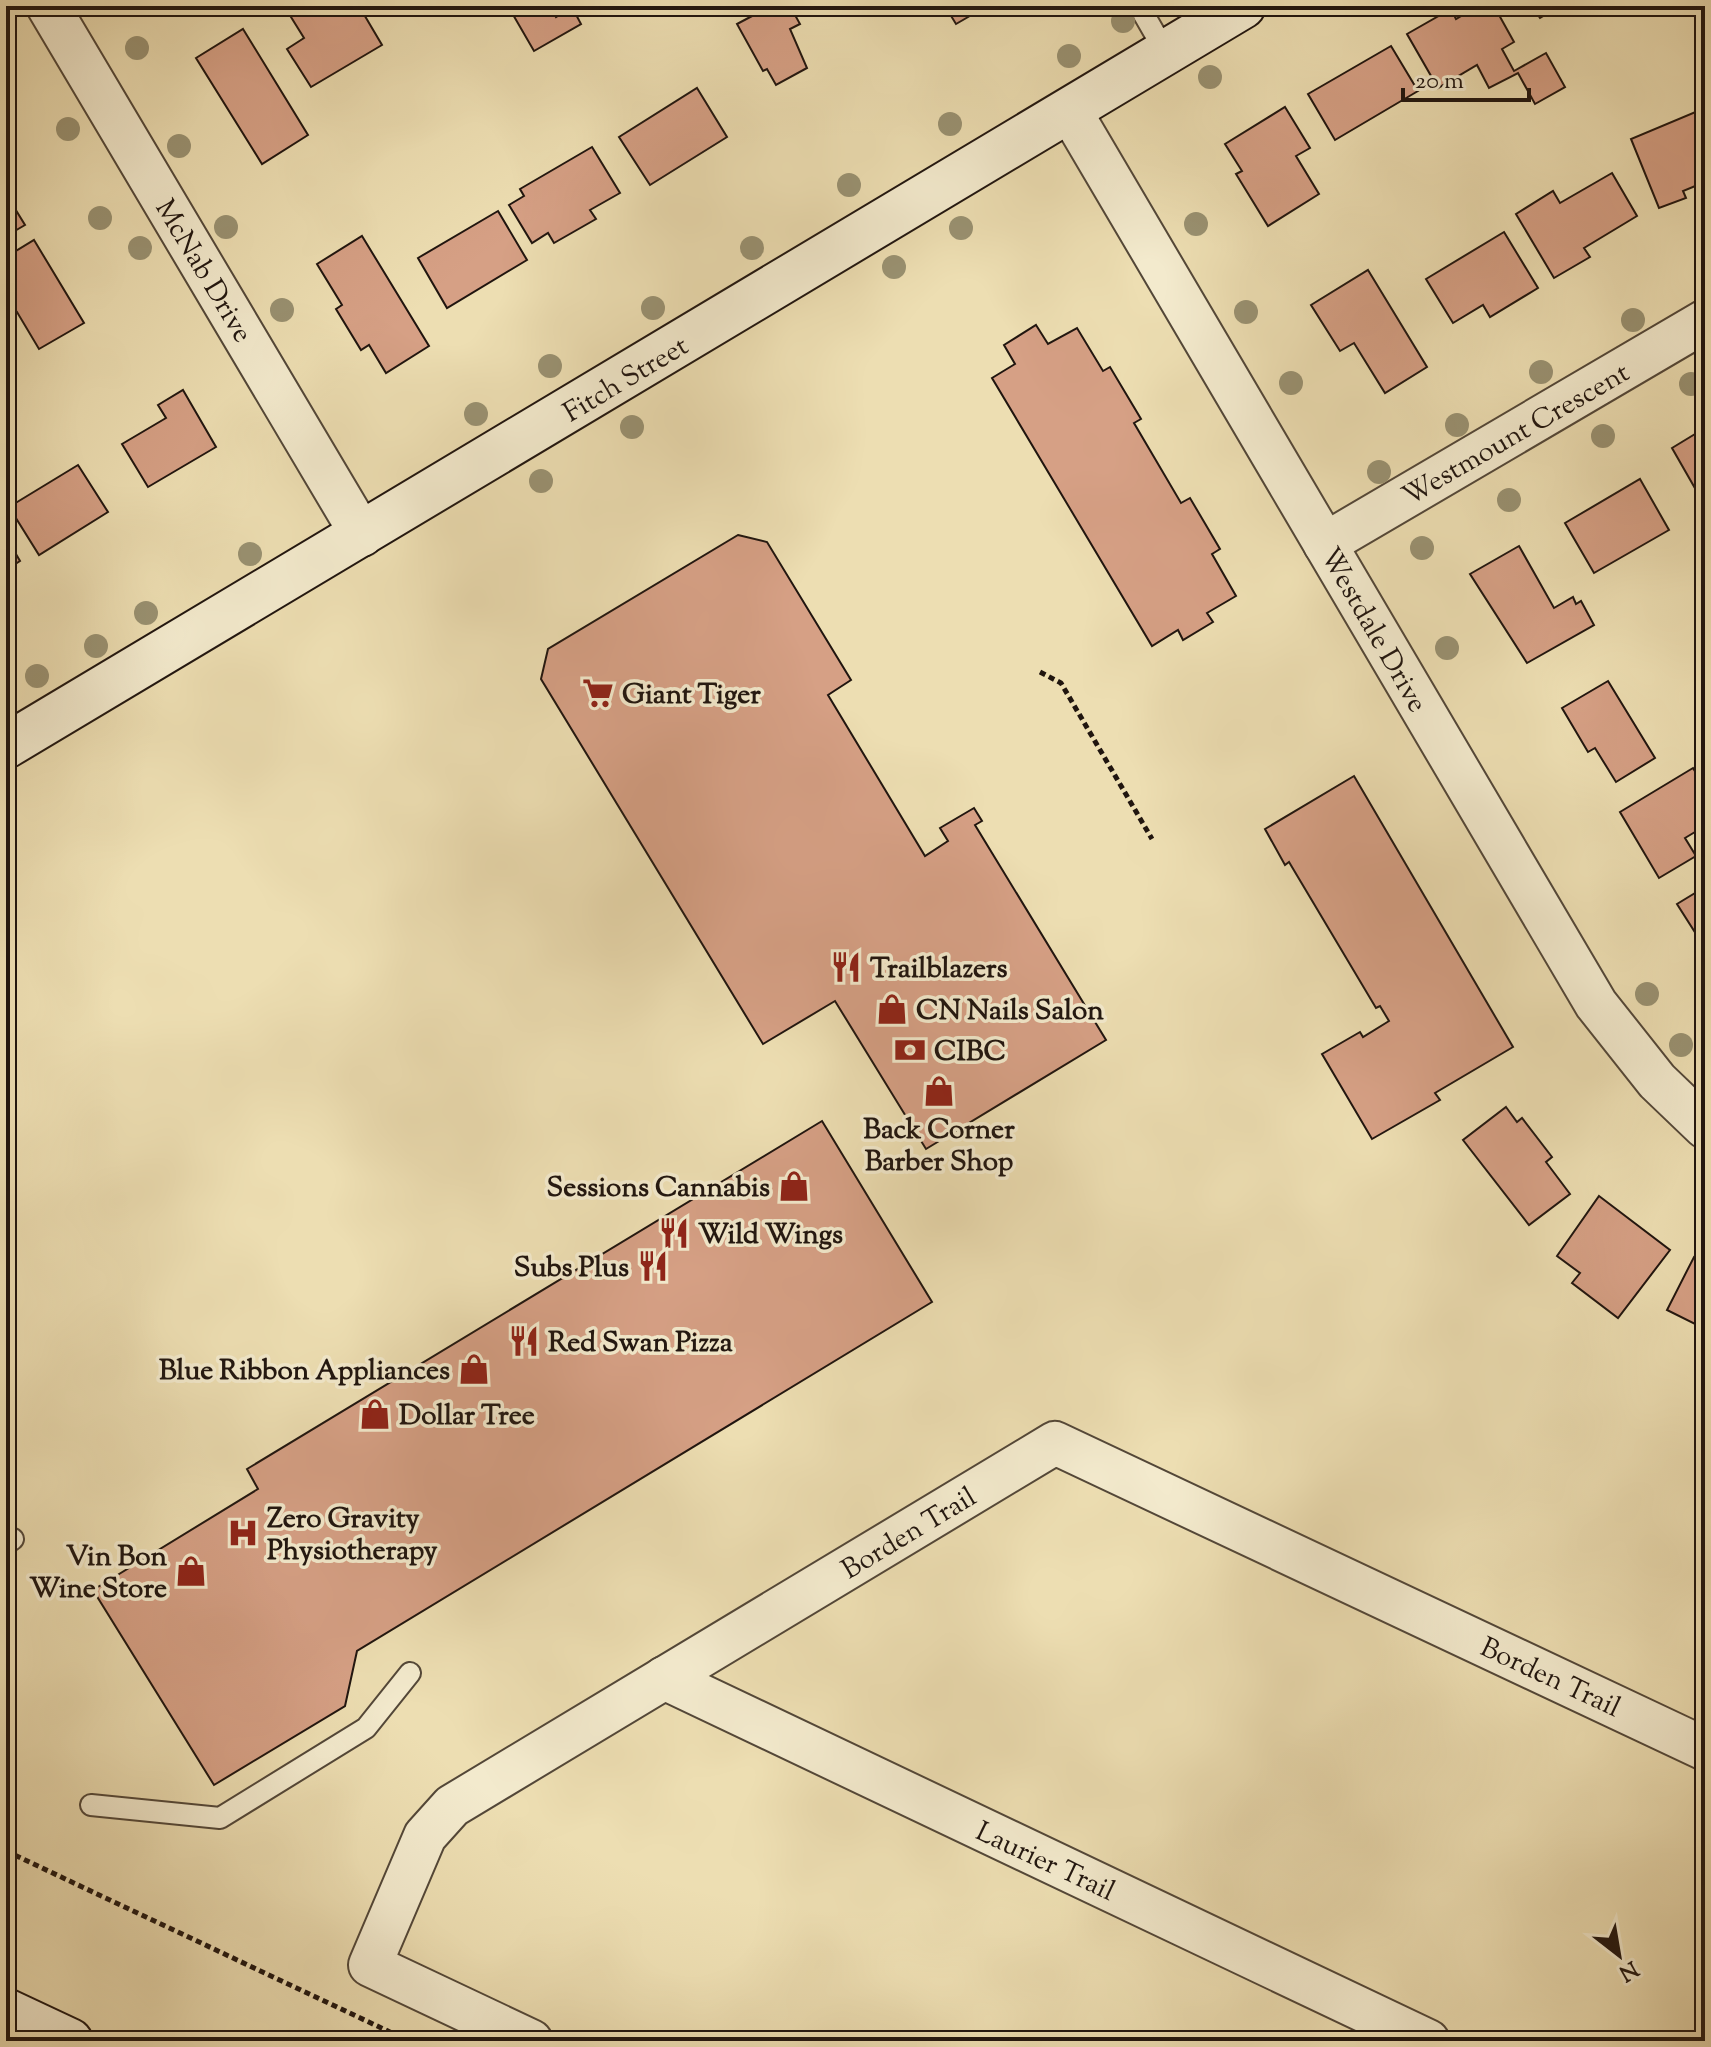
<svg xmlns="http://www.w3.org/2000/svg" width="1711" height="2047" font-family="'Sorts Mill Goudy',serif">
<rect width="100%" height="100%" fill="#eddeb2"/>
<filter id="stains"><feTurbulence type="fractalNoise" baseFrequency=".0025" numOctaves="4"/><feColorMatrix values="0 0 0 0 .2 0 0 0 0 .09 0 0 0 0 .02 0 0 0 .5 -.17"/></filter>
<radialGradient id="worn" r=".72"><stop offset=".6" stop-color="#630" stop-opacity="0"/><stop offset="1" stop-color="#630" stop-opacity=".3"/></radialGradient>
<!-- building -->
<g fill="#d6a085" stroke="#20150f" stroke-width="2">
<polygon points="290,6 359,6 382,45 311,87 287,49 304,38 286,9"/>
<polygon points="508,6 550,6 556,17 572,7 581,24 534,51"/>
<polygon points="749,6 790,6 800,24 790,29 807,68 776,85 767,69 763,71 737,24 754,15"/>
<polygon points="945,6 987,6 956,24"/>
<polygon points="1478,6 1494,6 1514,42 1502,49 1514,71 1546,53 1565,87 1535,104 1518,73 1489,88 1477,65 1438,88 1407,34 1451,9 1456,19"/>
<polygon points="1532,6 1560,6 1540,18"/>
<polygon points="243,29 308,135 262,164 196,58"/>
<polygon points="1391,46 1418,91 1335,140 1308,94"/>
<polygon points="697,88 727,137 650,185 619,137"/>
<polygon points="1285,107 1310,148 1296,156 1319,194 1268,226 1236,174 1242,171 1225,144"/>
<polygon points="1705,108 1705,182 1683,191 1686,198 1659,208 1631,139"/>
<polygon points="592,147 620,193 590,210 596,219 554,243 548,233 532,243 509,205 524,196 520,189"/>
<polygon points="1612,173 1637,216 1584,248 1590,257 1554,278 1516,214 1553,191 1560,203"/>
<polygon points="6,194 25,225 6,236"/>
<polygon points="498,211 527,260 447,308 418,258"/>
<polygon points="1504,232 1538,288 1490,317 1483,305 1453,323 1426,279"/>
<polygon points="362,236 429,346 386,373 369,345 361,350 336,309 342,305 317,264"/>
<polygon points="34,240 84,323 39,349 17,312 6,318 6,257"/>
<polygon points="1368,270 1427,367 1385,393 1354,343 1340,351 1311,305"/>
<polygon points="1036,325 1048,344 1077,328 1103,371 1110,367 1141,419 1134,423 1181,503 1190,498 1220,549 1212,554 1236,596 1207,613 1213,622 1183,640 1178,630 1152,646 992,378 1015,364 1004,345"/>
<polygon points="183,390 216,447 148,487 122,444 166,418 158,405"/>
<polygon points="1705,428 1705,504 1704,504 1672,448"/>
<polygon points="78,465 108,512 39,555 9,507"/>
<polygon points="1640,479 1669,530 1594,573 1565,523"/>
<polygon points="738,535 767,542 851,680 828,695 925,856 948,841 940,828 974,808 982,821 975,825 1106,1040 926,1149 835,1001 763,1044 541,679 548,649"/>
<polygon points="6,537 20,561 6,570"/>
<polygon points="1519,546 1554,608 1573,597 1576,604 1581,601 1594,625 1527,663 1470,574"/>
<polygon points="1608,681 1655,758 1616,782 1595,748 1588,752 1562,708"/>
<polygon points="1693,768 1705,788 1705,826 1685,838 1696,856 1659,878 1620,812"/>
<polygon points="1354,776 1513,1047 1435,1093 1440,1100 1372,1139 1322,1054 1360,1032 1363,1037 1389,1021 1380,1006 1376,1008 1289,862 1285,865 1265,829"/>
<polygon points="1705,887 1705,948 1677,904"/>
<polygon points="1506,1107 1517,1122 1522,1118 1552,1157 1546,1162 1570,1194 1529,1225 1463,1140"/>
<polygon points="822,1121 932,1302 357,1651 345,1706 214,1785 93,1590 258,1489 247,1469"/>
<polygon points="1599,1196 1670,1250 1618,1318 1572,1283 1580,1273 1557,1256"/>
<polygon points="1694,1257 1705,1263 1705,1329 1667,1310"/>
</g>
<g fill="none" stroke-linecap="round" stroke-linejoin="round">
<defs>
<g id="lane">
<polyline points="1139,6 1166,53"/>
<polyline points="6,1544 13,1539"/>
<polyline points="91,1805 220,1818 366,1728 410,1673"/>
</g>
<g id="street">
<polyline points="48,6 362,535"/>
<polyline points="1070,111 1596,1004 1657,1081 1705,1127"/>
<polyline points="1325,544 1705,321"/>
<polyline points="664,1678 1428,2041"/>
<polyline points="531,2041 370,1965 425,1836 452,1806 1055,1443 1705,1749"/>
</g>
<g id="secondary">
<polyline points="6,746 1243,6"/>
<polyline points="6,2011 70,2041"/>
</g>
</defs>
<!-- lane casing -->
<use href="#lane" stroke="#534738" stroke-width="24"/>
<!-- street casing -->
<use href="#street" stroke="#534738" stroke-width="46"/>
<!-- secondary casing -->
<use href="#secondary" stroke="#20150f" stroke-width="48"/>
<!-- path -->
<g stroke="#20150f" stroke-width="5" stroke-dasharray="6 4" stroke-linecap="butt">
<polyline points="1040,672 1061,683 1152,839"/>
<polyline points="6,1851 409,2041"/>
</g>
<!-- lane -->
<use href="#lane" stroke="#f3eacd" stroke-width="20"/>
<!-- street -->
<use href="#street" stroke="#f3eacd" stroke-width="42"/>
<!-- secondary -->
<use href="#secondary" stroke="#f3eacd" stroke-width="44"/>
</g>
<!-- trees -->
<g fill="#999171">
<circle cx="1123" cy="21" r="12"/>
<circle cx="137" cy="48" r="12"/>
<circle cx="1069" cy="56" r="12"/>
<circle cx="1210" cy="77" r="12"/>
<circle cx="950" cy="124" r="12"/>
<circle cx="68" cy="129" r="12"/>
<circle cx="179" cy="146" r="12"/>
<circle cx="849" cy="185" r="12"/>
<circle cx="100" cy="218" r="12"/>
<circle cx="1196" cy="224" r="12"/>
<circle cx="226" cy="227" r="12"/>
<circle cx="961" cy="228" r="12"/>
<circle cx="140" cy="248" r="12"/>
<circle cx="752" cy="248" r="12"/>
<circle cx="894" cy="267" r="12"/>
<circle cx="653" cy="308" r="12"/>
<circle cx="282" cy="310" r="12"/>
<circle cx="1246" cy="312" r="12"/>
<circle cx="1633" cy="320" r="12"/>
<circle cx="550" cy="366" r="12"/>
<circle cx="1541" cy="372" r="12"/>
<circle cx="1291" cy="383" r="12"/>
<circle cx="1691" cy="384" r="12"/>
<circle cx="476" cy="414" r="12"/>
<circle cx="1457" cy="425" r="12"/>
<circle cx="632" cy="427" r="12"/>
<circle cx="1603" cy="436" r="12"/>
<circle cx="1379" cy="472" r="12"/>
<circle cx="541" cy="481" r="12"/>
<circle cx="1509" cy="500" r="12"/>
<circle cx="1422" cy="548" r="12"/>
<circle cx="250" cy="554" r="12"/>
<circle cx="146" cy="613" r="12"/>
<circle cx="96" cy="646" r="12"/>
<circle cx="1447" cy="648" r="12"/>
<circle cx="37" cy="676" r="12"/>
<circle cx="1647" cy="994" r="12"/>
<circle cx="1681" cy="1045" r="12"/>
</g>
<!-- icons -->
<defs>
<symbol id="supermarket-bare" viewBox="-9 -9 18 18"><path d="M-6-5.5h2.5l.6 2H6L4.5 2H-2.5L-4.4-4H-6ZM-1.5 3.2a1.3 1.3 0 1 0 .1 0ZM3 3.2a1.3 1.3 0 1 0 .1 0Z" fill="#8f2418" stroke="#f3eacd" stroke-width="2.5" paint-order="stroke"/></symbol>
<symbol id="restaurant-bare" viewBox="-9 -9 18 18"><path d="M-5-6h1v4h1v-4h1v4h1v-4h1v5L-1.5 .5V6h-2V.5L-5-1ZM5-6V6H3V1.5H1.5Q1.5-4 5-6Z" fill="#8f2418" stroke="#f3eacd" stroke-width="2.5" paint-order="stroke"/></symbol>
<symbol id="shop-bare" viewBox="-9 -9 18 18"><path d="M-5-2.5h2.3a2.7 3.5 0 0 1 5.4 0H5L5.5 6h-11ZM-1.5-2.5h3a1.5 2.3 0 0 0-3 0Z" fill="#8f2418" stroke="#f3eacd" stroke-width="2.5" paint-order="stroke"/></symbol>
<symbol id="bank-bare" viewBox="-9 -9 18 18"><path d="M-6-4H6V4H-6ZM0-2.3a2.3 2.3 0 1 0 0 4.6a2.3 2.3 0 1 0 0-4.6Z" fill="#8f2418" stroke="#f3eacd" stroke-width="2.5" paint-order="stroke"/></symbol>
<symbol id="hospital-bare" viewBox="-9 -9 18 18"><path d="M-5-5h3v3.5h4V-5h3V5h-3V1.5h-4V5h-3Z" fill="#8f2418" stroke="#f3eacd" stroke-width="2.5" paint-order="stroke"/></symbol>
</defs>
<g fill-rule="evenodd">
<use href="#supermarket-bare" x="576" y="671" width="44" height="44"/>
<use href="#restaurant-bare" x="824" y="945" width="44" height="44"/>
<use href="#shop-bare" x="870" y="987" width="44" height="44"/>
<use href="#bank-bare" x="888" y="1028" width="44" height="44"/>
<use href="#shop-bare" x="917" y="1069" width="44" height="44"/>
<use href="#shop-bare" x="772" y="1164" width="44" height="44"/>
<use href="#restaurant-bare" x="652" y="1211" width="44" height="44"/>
<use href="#restaurant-bare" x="631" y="1244" width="44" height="44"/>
<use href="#restaurant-bare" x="502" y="1319" width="44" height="44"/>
<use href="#shop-bare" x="452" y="1347" width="44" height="44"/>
<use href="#shop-bare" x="353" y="1392" width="44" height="44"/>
<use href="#hospital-bare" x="221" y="1511" width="44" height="44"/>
<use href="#shop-bare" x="169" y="1549" width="44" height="44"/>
</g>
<g text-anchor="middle" stroke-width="7" stroke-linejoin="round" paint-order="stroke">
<!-- street labels -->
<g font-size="28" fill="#20150f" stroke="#f3eacd">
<text transform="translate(205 270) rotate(59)" y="10">McNab Drive</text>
<text transform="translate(625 378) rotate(-31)" y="10">Fitch Street</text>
<text transform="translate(1515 433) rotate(-30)" y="10">Westmount Crescent</text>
<text transform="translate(1375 629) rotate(60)" y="10">Westdale Drive</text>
<text transform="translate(908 1532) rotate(-31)" y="10">Borden Trail</text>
<text transform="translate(1551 1676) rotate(25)" y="10">Borden Trail</text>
<text transform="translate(1046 1860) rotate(25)" y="10">Laurier Trail</text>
</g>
<!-- poi labels -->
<g font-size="28" font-weight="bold" fill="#20150f" stroke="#f3eacd" text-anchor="start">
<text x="622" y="703">Giant Tiger</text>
<text x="870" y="977">Trailblazers</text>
<text x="916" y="1019">CN Nails Salon</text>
<text x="934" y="1060">CIBC</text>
<text x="939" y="1138" text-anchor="middle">Back Corner<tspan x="939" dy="32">Barber Shop</tspan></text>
<text x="770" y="1196" text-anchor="end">Sessions Cannabis</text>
<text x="698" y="1243">Wild Wings</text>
<text x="629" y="1276" text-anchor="end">Subs Plus</text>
<text x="548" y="1351">Red Swan Pizza</text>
<text x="450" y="1379" text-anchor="end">Blue Ribbon Appliances</text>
<text x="399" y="1424">Dollar Tree</text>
<text x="267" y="1527">Zero Gravity<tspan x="267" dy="32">Physiotherapy</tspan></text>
<text x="167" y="1565" text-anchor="end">Vin Bon<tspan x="167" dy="32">Wine Store</tspan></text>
</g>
</g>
<!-- margin -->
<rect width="1711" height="2047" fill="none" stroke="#eddeb2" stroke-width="32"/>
<rect x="8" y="8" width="1695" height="2031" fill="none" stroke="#20150f" stroke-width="4"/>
<rect x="16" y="16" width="1679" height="2015" fill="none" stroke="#20150f" stroke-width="2"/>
<!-- north arrow -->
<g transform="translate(1619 1955) rotate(149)" stroke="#f3eacd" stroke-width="6" paint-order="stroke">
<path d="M0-6L14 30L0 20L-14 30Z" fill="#20150f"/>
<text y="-12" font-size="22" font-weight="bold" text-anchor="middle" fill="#20150f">N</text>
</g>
<!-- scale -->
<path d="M1403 88v12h126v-12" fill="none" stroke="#20150f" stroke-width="4"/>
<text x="1415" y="88" font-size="24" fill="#20150f" stroke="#f3eacd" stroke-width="6" paint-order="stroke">20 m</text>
<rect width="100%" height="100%" filter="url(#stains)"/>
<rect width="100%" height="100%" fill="url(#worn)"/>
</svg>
